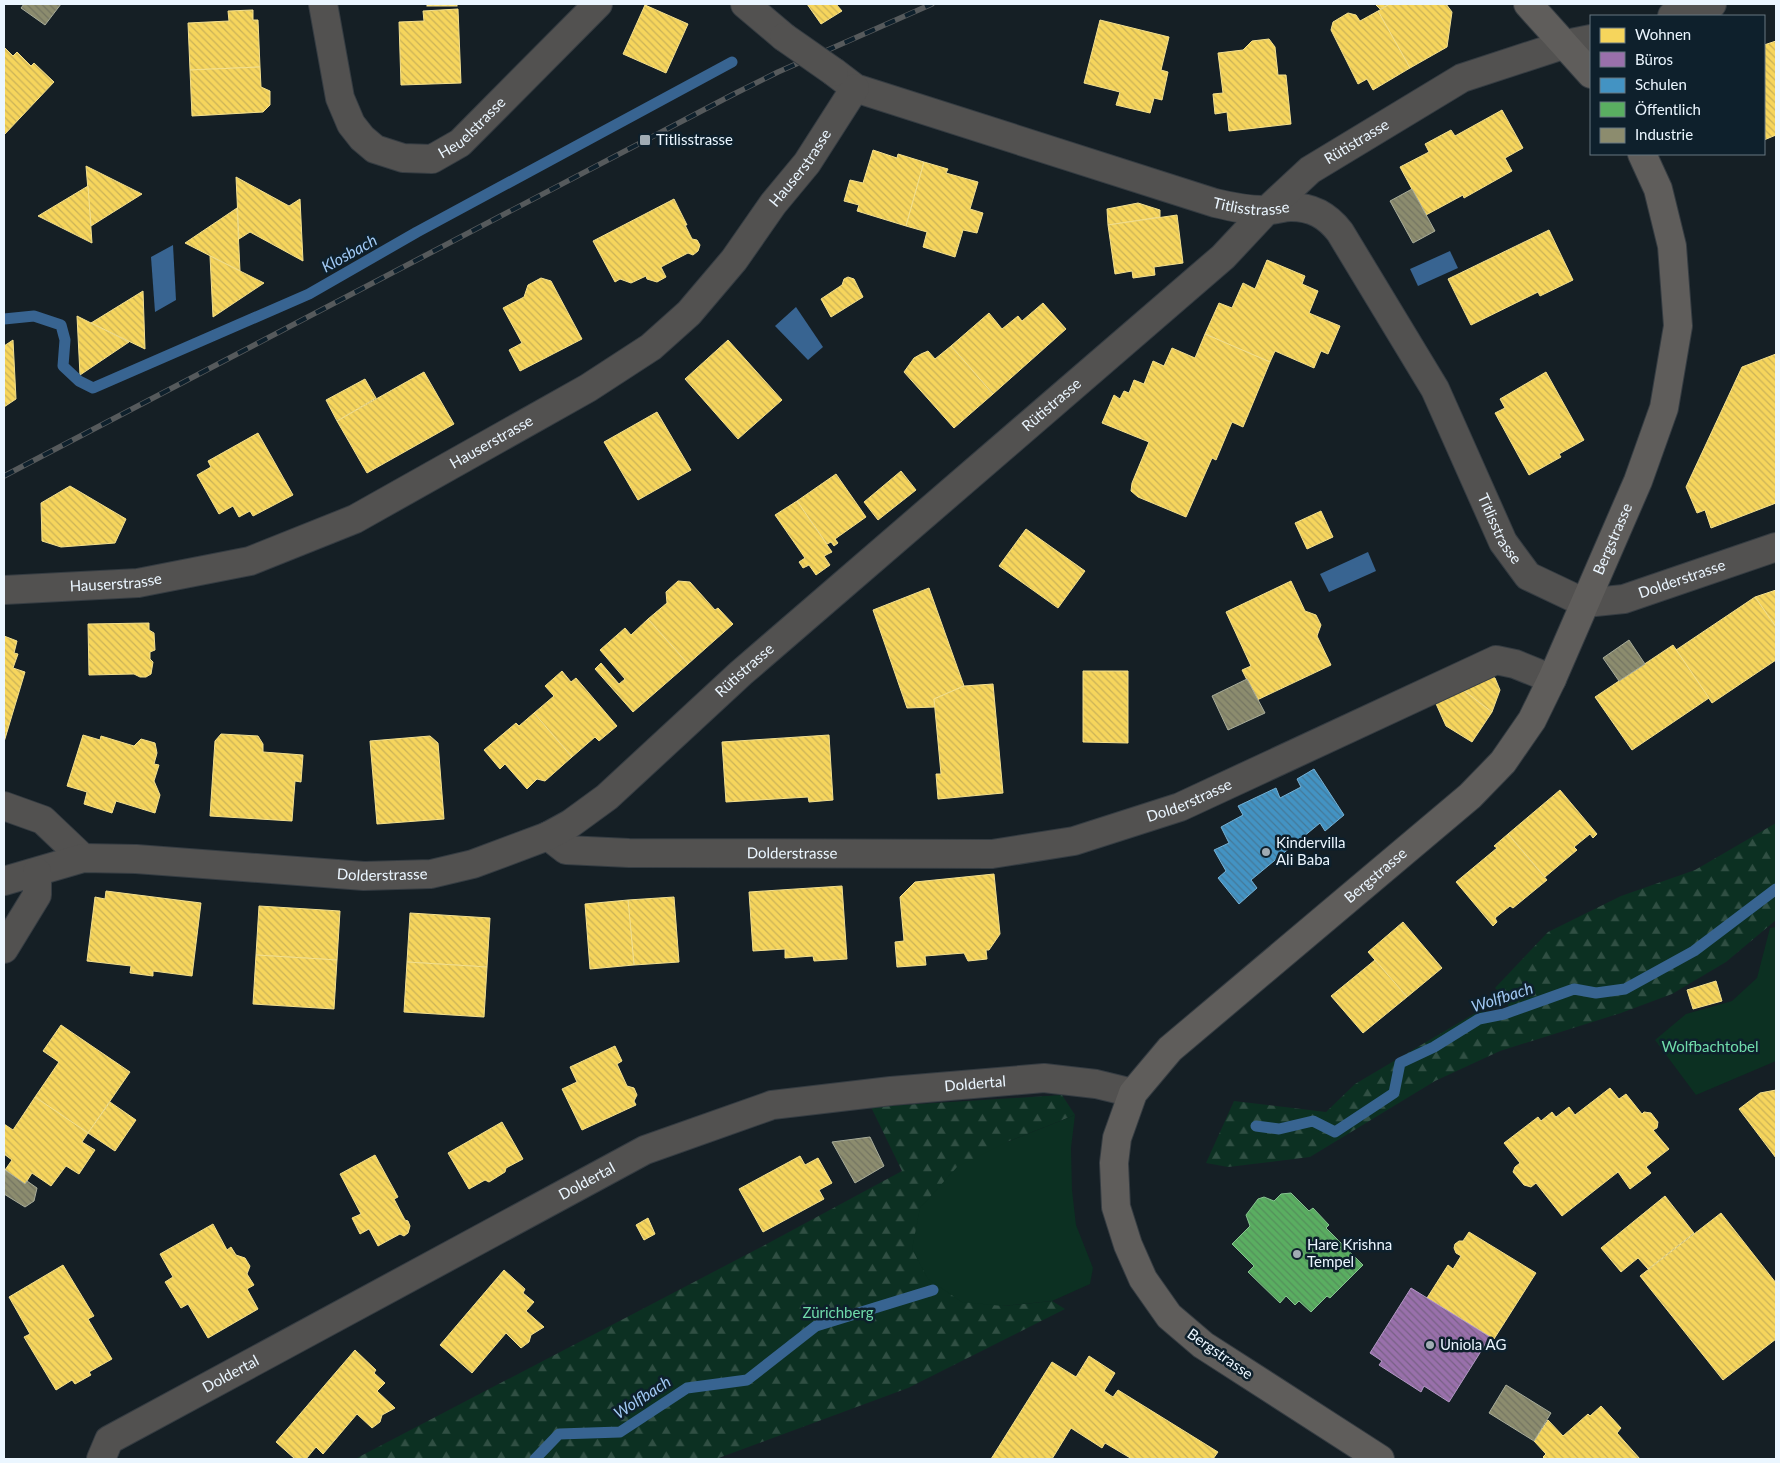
<svg xmlns="http://www.w3.org/2000/svg" width="1780" height="1463" font-family="Lato,sans-serif">
<defs>
<pattern id="forest-firs" width="22" height="20" patternUnits="userSpaceOnUse" patternTransform="scale(1.25)"><rect width="22" height="20" fill="#0c3022"/><path d="M5 1l3.5 6h-7zM16 11l3.5 6h-7z" fill="#304f43"/></pattern>
<pattern id="homes-back-hatch" width="6" height="6" patternUnits="userSpaceOnUse" patternTransform="scale(1.25)"><rect width="6" height="6" fill="#f6d55c"/><path d="M-1 5l2 2M0 0l6 6M5-1l2 2" fill="none" stroke="#cab258"/></pattern>
<pattern id="offices-back-hatch" width="6" height="6" patternUnits="userSpaceOnUse" patternTransform="scale(1.25)"><rect width="6" height="6" fill="#9970ab"/><path d="M-1 5l2 2M0 0l6 6M5-1l2 2" fill="none" stroke="#786185"/></pattern>
<pattern id="schools-back-hatch" width="6" height="6" patternUnits="userSpaceOnUse" patternTransform="scale(1.25)"><rect width="6" height="6" fill="#4393c3"/><path d="M-1 5l2 2M0 0l6 6M5-1l2 2" fill="none" stroke="#447999"/></pattern>
<pattern id="public-back-hatch" width="6" height="6" patternUnits="userSpaceOnUse" patternTransform="scale(1.25)"><rect width="6" height="6" fill="#5aae61"/><path d="M-1 5l2 2M0 0l6 6M5-1l2 2" fill="none" stroke="#54905b"/></pattern>
<pattern id="industry-back-hatch" width="6" height="6" patternUnits="userSpaceOnUse" patternTransform="scale(1.25)"><rect width="6" height="6" fill="#8c8c6e"/><path d="M-1 5l2 2M0 0l6 6M5-1l2 2" fill="none" stroke="#747562"/></pattern>
</defs>
<rect width="100%" height="100%" fill="#151f25"/>
<!-- forest -->
<g fill="url(#forest-firs)">
<polygon points="1776,823 1776,920 1726,962 1672,994 1621,1013 1500,1051 1435,1081 1310,1157 1228,1167 1206,1163 1234,1101 1326,1112 1355,1084 1477,1012 1509,1010 1507,999 1495,988 1548,932 1621,896 1695,870"/>
<polygon points="1062,1095 1075,1115 1007,1142 1003,1306 1052,1301 1065,1309 908,1388 716,1459 355,1459 763,1246 902,1171 871,1107"/>
</g>
<!-- park -->
<g fill="#0c3022">
<polygon points="1776,927 1776,1061 1696,1095 1655,1040 1686,1014 1732,1001 1757,978 1770,928"/>
<polygon points="1075,1115 1071,1148 1072,1190 1076,1225 1093,1268 1090,1284 1052,1301 1003,1306 962,1302 928,1279 912,1249 920,1208 957,1167 1007,1142"/>
</g>
<!-- water -->
<g fill="#386491">
<polygon points="173,245 176,300 155,312 151,257"/>
<polygon points="1450,251 1458,268 1418,286 1410,269"/>
<polygon points="796,307 823,347 808,360 775,326"/>
<polygon points="1368,552 1376,571 1329,592 1320,574"/>
</g>
<!-- homes -->
<g fill="url(#homes-back-hatch)" stroke="#f3df8d">
<rect x="427" y="4" width="30" height="2"/>
<polygon points="807,4 836,4 842,11 821,24"/>
<polygon points="1375,4 1390,4 1380,9"/>
<polygon points="1390,4 1446,4 1452,12 1447,47 1410,68 1378,11"/>
<polygon points="645,5 688,24 666,73 623,54"/>
<polygon points="458,9 461,83 401,85 399,22 424,21 423,11"/>
<polygon points="253,10 253,20 258,20 260,67 190,70 188,23 229,21 228,11"/>
<polygon points="1378,11 1410,68 1373,90 1367,79 1358,84 1331,30 1333,22 1348,13 1356,15 1360,21"/>
<polygon points="1100,20 1169,37 1161,70 1168,72 1162,100 1154,98 1150,113 1116,105 1120,92 1084,83"/>
<polygon points="1269,39 1275,47 1278,75 1286,75 1291,124 1229,131 1227,112 1215,114 1213,94 1223,93 1218,53 1243,50 1252,41"/>
<polygon points="1776,41 1776,135 1764,140 1764,45"/>
<polygon points="4,47 13,56 17,52 31,66 34,63 54,82 4,135"/>
<polygon points="260,67 261,87 270,91 270,105 263,112 192,116 190,70"/>
<polygon points="1502,110 1523,148 1505,158 1512,171 1464,198 1463,195 1426,215 1400,167 1429,152 1425,144 1451,130 1455,136"/>
<polygon points="873,150 897,158 898,154 924,162 906,226 857,211 859,205 844,201 850,180 863,183"/>
<polygon points="924,162 948,169 946,173 978,182 970,209 983,213 977,233 963,230 955,257 923,247 927,232 906,226"/>
<polygon points="86,166 142,194 91,226"/>
<polygon points="236,177 289,206 300,199 303,261 250,232 239,239"/>
<polygon points="88,186 92,243 38,216"/>
<polygon points="674,199 687,225 685,225 692,239 697,240 700,245 698,251 693,255 688,253 661,267 666,277 657,282 647,279 646,276 631,283 620,279 615,282 593,241"/>
<polygon points="1138,203 1160,210 1160,217 1108,225 1107,209"/>
<polygon points="237,208 240,271 185,243"/>
<polygon points="1177,215 1183,263 1154,267 1155,275 1133,278 1132,271 1115,274 1108,225"/>
<polygon points="1549,230 1573,280 1540,296 1538,292 1471,325 1448,279"/>
<polygon points="210,256 264,283 213,317"/>
<polygon points="1267,260 1305,276 1302,284 1318,291 1309,313 1340,326 1328,354 1321,351 1314,368 1275,351 1270,362 1205,334 1219,303 1232,308 1243,283 1255,289"/>
<polygon points="848,277 854,279 863,297 831,317 821,299 842,285 844,279"/>
<polygon points="541,278 551,281 582,339 520,371 509,350 522,343 503,308 524,297 528,285"/>
<polygon points="143,291 145,349 91,323"/>
<polygon points="1043,303 1066,329 993,394 951,346 989,313 1002,329 1018,316 1022,321"/>
<polygon points="77,316 129,342 80,375"/>
<polygon points="1205,334 1270,362 1243,427 1232,422 1216,460 1212,458 1186,517 1138,497 1131,491 1132,483 1149,442 1102,423 1114,395 1120,399 1124,391 1129,393 1134,380 1144,384 1153,361 1164,366 1172,348 1195,358"/>
<polygon points="13,340 16,399 4,407 4,346"/>
<polygon points="728,340 782,400 738,439 685,379"/>
<polygon points="951,346 993,394 954,428 904,372 914,358 921,354 928,351 935,359"/>
<polygon points="1776,354 1776,503 1711,528 1705,510 1697,513 1686,487 1742,367"/>
<polygon points="424,372 454,424 367,473 337,421"/>
<polygon points="1546,372 1584,440 1559,454 1561,457 1529,475 1495,413 1505,408 1500,399"/>
<polygon points="365,379 376,398 337,421 326,400"/>
<polygon points="657,412 691,470 638,500 604,442"/>
<polygon points="258,433 293,495 253,516 250,511 239,517 233,506 219,514 197,475 211,467 208,461"/>
<polygon points="901,471 916,490 878,520 864,502"/>
<polygon points="836,474 866,517 835,539 838,543 834,546 831,542 827,544 797,501"/>
<polygon points="70,486 126,519 115,543 61,547 42,541 41,503"/>
<polygon points="797,501 832,552 824,556 830,565 816,575 809,565 803,568 799,562 805,558 775,515"/>
<polygon points="1321,511 1333,537 1307,549 1295,523"/>
<polygon points="1026,529 1085,571 1058,608 999,566"/>
<polygon points="678,581 690,582 715,610 718,608 733,624 688,664 648,619 667,603 666,592"/>
<polygon points="1291,581 1305,611 1316,615 1321,625 1317,636 1331,665 1257,700 1242,670 1251,666 1226,612"/>
<polygon points="929,588 964,686 934,699 935,707 907,708 873,610"/>
<polygon points="1776,590 1776,627 1755,597"/>
<polygon points="1755,597 1776,627 1776,660 1712,703 1676,650"/>
<polygon points="648,619 688,664 633,712 595,669 601,663 619,684 625,679 600,650 625,628 631,635"/>
<polygon points="149,623 149,630 154,633 155,650 150,652 150,659 153,662 151,674 146,677 140,677 134,674 89,675 88,624"/>
<polygon points="4,636 17,641 14,653 18,654 13,668 25,672 4,742"/>
<polygon points="1673,645 1709,698 1632,750 1595,697"/>
<polygon points="562,671 571,682 576,678 617,726 599,741 595,737 572,757 534,713 554,696 545,686"/>
<polygon points="1083,671 1128,671 1128,743 1083,742"/>
<polygon points="1480,673 1495,678 1500,690 1492,712 1455,684"/>
<polygon points="993,684 1003,793 938,799 936,774 941,774 934,699 964,686"/>
<polygon points="1455,684 1492,712 1472,742 1446,726 1433,697"/>
<polygon points="534,713 572,757 545,781 537,779 527,789 505,764 500,769 484,750 516,723 519,726"/>
<polygon points="221,734 258,736 263,744 263,752 303,755 301,782 295,781 292,821 210,816 215,741"/>
<polygon points="83,735 100,740 101,736 134,746 141,739 155,743 157,753 154,764 159,765 154,781 160,795 155,813 116,801 112,813 84,804 87,792 67,786"/>
<polygon points="829,735 833,800 809,802 808,797 726,802 722,742"/>
<polygon points="430,736 438,743 444,819 377,824 370,741"/>
<polygon points="1560,790 1597,834 1593,838 1590,834 1574,847 1577,850 1545,877 1508,834"/>
<polygon points="1508,834 1547,880 1513,908 1510,906 1495,918 1497,922 1493,926 1456,882 1497,848 1494,846"/>
<polygon points="994,874 1000,934 989,950 986,950 987,959 968,961 964,953 925,956 926,965 897,967 895,942 904,941 900,897 915,882"/>
<polygon points="842,886 847,959 814,961 813,956 785,958 785,949 753,951 749,892"/>
<polygon points="106,891 201,903 192,976 153,971 153,976 130,973 131,966 87,961 95,897 105,899"/>
<polygon points="674,897 679,962 634,965 628,900"/>
<polygon points="628,900 634,965 590,969 585,904"/>
<polygon points="259,906 340,911 337,960 256,955"/>
<polygon points="410,913 490,918 487,967 407,962"/>
<polygon points="1403,922 1442,968 1407,997 1368,952"/>
<polygon points="256,955 337,960 334,1009 253,1004"/>
<polygon points="1375,960 1407,997 1363,1033 1331,996"/>
<polygon points="407,962 487,967 484,1017 404,1012"/>
<polygon points="1716,981 1722,1001 1693,1009 1687,990"/>
<polygon points="61,1025 130,1072 88,1133 35,1097 59,1062 43,1051"/>
<polygon points="615,1046 622,1061 617,1064 627,1086 634,1088 637,1095 634,1101 636,1105 582,1130 562,1089 577,1082 570,1067"/>
<polygon points="1610,1088 1619,1099 1626,1094 1642,1114 1644,1112 1651,1113 1658,1122 1657,1128 1653,1130 1669,1149 1646,1167 1651,1173 1630,1189 1618,1172 1562,1216 1536,1183 1531,1187 1524,1185 1513,1172 1515,1167 1520,1163 1504,1143 1538,1117 1541,1121 1552,1112 1556,1117 1569,1107 1575,1115"/>
<polygon points="1776,1090 1776,1158 1739,1109 1760,1093"/>
<polygon points="35,1097 88,1133 82,1142 95,1150 79,1174 66,1166 51,1186 32,1173 25,1184 5,1170 12,1160 4,1154 4,1124 13,1130"/>
<polygon points="110,1102 136,1120 115,1151 88,1133"/>
<polygon points="502,1122 523,1159 506,1168 505,1172 489,1182 485,1180 469,1189 448,1153"/>
<polygon points="375,1155 398,1197 394,1199 405,1220 408,1221 410,1226 408,1233 404,1236 400,1234 378,1246 369,1229 360,1234 352,1218 361,1214 340,1174"/>
<polygon points="800,1156 805,1165 818,1158 832,1183 819,1190 824,1199 763,1232 739,1189"/>
<polygon points="1665,1196 1694,1233 1648,1269 1638,1258 1621,1272 1601,1248"/>
<polygon points="1721,1213 1776,1283 1776,1339 1723,1380 1640,1276"/>
<polygon points="648,1218 655,1234 644,1240 636,1225"/>
<polygon points="213,1224 227,1250 231,1247 236,1255 245,1258 250,1266 247,1274 254,1285 247,1289 258,1309 208,1338 188,1304 181,1308 165,1282 173,1277 160,1254"/>
<polygon points="1469,1232 1536,1273 1494,1339 1427,1298 1448,1265 1453,1269 1461,1256 1456,1253 1454,1248 1455,1244 1459,1241 1463,1241"/>
<polygon points="63,1265 94,1316 88,1319 112,1359 89,1372 91,1375 75,1384 72,1380 56,1390 24,1337 30,1334 9,1297"/>
<polygon points="504,1270 525,1289 523,1293 534,1302 526,1311 544,1327 531,1335 529,1342 521,1348 506,1333 472,1373 440,1345"/>
<polygon points="355,1350 376,1370 374,1373 385,1383 377,1391 395,1408 382,1415 380,1422 372,1428 357,1414 323,1454 316,1447 306,1459 295,1459 276,1442"/>
<polygon points="1089,1356 1115,1373 1104,1391 1113,1397 1118,1390 1218,1452 1213,1459 1132,1459 1105,1443 1102,1448 1071,1428 1052,1459 991,1459 1052,1362 1076,1377"/>
<polygon points="1601,1406 1621,1428 1617,1433 1640,1459 1545,1459 1543,1457 1546,1454 1534,1441 1548,1420 1563,1436 1588,1414 1590,1416"/>
</g>
<!-- offices -->
<polygon fill="url(#offices-back-hatch)" stroke="#b298c4" points="1411,1288 1490,1337 1449,1402 1424,1386 1421,1392 1379,1365 1382,1361 1370,1353"/>
<!-- schools -->
<polygon fill="url(#schools-back-hatch)" stroke="#75b1d5" points="1314,769 1344,815 1325,831 1320,823 1251,880 1257,888 1239,904 1218,878 1226,871 1214,850 1229,843 1221,827 1243,815 1238,806 1276,788 1280,798 1301,787 1297,779"/>
<!-- public -->
<polygon fill="url(#public-back-hatch)" stroke="#86c490" points="1291,1193 1309,1211 1313,1208 1329,1225 1326,1228 1363,1265 1330,1298 1327,1296 1311,1312 1299,1301 1295,1305 1286,1296 1280,1303 1248,1272 1254,1266 1232,1244 1250,1226 1246,1215 1258,1199 1264,1197 1274,1201 1281,1194"/>
<!-- industry -->
<g fill="url(#industry-back-hatch)" stroke="#a8ac9a">
<polygon points="24,4 61,4 45,25 21,8"/>
<polygon points="1412,189 1435,231 1413,243 1390,201"/>
<polygon points="1629,640 1645,664 1619,681 1603,658"/>
<polygon points="1247,679 1265,713 1228,730 1212,696"/>
<polygon points="870,1137 884,1166 855,1183 832,1142"/>
<polygon points="5,1170 25,1184 27,1181 37,1188 34,1201 25,1207 4,1194"/>
<polygon points="1506,1385 1551,1413 1534,1441 1489,1413"/>
</g>
<g fill="none" stroke-linecap="round" stroke-linejoin="round">
<!-- stream -->
<g stroke="#386491" stroke-width="11">
<polyline points="4,319 34,316 61,325 65,340 63,366 79,381 93,388 309,294 417,232 732,62"/>
<polyline points="1256,1126 1279,1129 1313,1121 1335,1132 1394,1093 1400,1063 1434,1047 1479,1019 1504,1014 1574,989 1596,993 1625,989 1694,951 1776,889"/>
<polyline points="535,1459 559,1434 620,1432 687,1388 747,1380 816,1326 933,1290"/>
</g>
<defs>
<g id="street">
<path id="s1" d="M323 4 340 98 351 124 362 138 375 149 403 158 432 159 460 143 598 4"/>
<polyline points="745,4 784,37"/>
<polyline points="1672,16 1712,4"/>
<path id="s2" d="M834 72 855 88 1215 203C1232 207 1250 211 1268 210 1276 210 1283 207 1291 207 1312 207 1327 215 1340 232L1435 389 1503 542 1528 576 1585 603 1624 599 1776 547"/>
<path id="s3" d="M4 590 138 583 250 561 355 519 588 388 651 347 689 313 734 260 773 204 807 163 855 88"/>
<polyline points="4,806 43,820 83,858"/>
<path id="s4" d="M548 836 566 850 629 853 992 854 1074 841 1180 807 1496 660 1515 664 1552 679"/>
<path id="s5" d="M4 881 83 858 136 859 364 876 431 874 473 864 548 836 570 824 607 797 741 673 1223 257 1267 210 1310 170 1462 78 1566 44 1591 39"/>
<polyline points="4,949 37,895 37,872"/>
<path id="s6" d="M101 1459 109 1440 645 1150 772 1105 891 1091 1044 1078 1096 1084 1133 1093"/>
</g>
<g id="secondary">
<polyline points="1528,4 1591,74"/>
<path id="s7" d="M1380 1459 1203 1345 1169 1316 1143 1279 1128 1245 1116 1207 1114 1163 1117 1138 1133 1093 1170 1049 1470 796 1503 762 1532 720 1552 679 1638 481 1664 408 1678 326 1672 246 1658 189 1642 154"/>
</g>
</defs>
<!-- street casing -->
<use href="#street" stroke="#353c42" stroke-width="30"/>
<!-- secondary casing -->
<use href="#secondary" stroke="#353c42" stroke-width="30"/>
<!-- street -->
<use href="#street" stroke="#525150" stroke-width="28"/>
<!-- secondary -->
<use href="#secondary" stroke="#5f5d5b" stroke-width="28"/>
<defs>
<polyline id="rail" points="4,476 732,95 778,72 932,4"/>
</defs>
<!-- rail casing -->
<use href="#rail" stroke="#565a5c" stroke-width="5.5"/>
<!-- rail -->
<use href="#rail" stroke="#0e202c" stroke-width="4" stroke-dasharray="11" stroke-linecap="butt"/>
<defs>
<polyline id="street-bridge" points="784,37 834,72"/>
</defs>
<!-- street-bridge casing -->
<use href="#street-bridge" stroke="#353c42" stroke-width="30" stroke-linecap="butt"/>
<!-- street-bridge -->
<use href="#street-bridge" stroke="#525150" stroke-width="28"/>
</g>
<!-- markers -->
<g fill="#a0abb3" stroke="#0e202c" stroke-width="2">
<rect x="639" y="134" width="12" height="12" rx="2.5"/>
<circle cx="1266" cy="852" r="5"/>
<circle cx="1297" cy="1254" r="5"/>
<circle cx="1430" cy="1345" r="5"/>
</g>
<g text-anchor="middle" stroke-width="5" stroke-linejoin="round" paint-order="stroke">
<!-- street labels -->
<g font-size="15" fill="#ebf6ff" stroke="#0e202c">
<text dy="5" stroke="none"><textPath href="#s1" startOffset="268">Heuelstrasse</textPath></text>
<text dy="5" stroke="none"><textPath href="#s5" startOffset="1622">Rütistrasse</textPath></text>
<text dy="5" stroke="none"><textPath href="#s3" startOffset="938">Hauserstrasse</textPath></text>
<text dy="5" stroke="none"><textPath href="#s2" startOffset="441">Titlisstrasse</textPath></text>
<text dy="5" stroke="none"><textPath href="#s5" startOffset="1218">Rütistrasse</textPath></text>
<text dy="5" stroke="none"><textPath href="#s3" startOffset="518">Hauserstrasse</textPath></text>
<text dy="5" stroke="none"><textPath href="#s2" startOffset="876">Titlisstrasse</textPath></text>
<text dy="5" stroke="none"><textPath href="#s7" startOffset="1241">Bergstrasse</textPath></text>
<text dy="5" stroke="none"><textPath href="#s2" startOffset="1095">Dolderstrasse</textPath></text>
<text dy="5" stroke="none"><textPath href="#s3" startOffset="112">Hauserstrasse</textPath></text>
<text dy="5" stroke="none"><textPath href="#s5" startOffset="812">Rütistrasse</textPath></text>
<text dy="5" stroke="none"><textPath href="#s4" startOffset="654">Dolderstrasse</textPath></text>
<text dy="5" stroke="none"><textPath href="#s4" startOffset="249">Dolderstrasse</textPath></text>
<text dy="5" stroke="none"><textPath href="#s5" startOffset="382">Dolderstrasse</textPath></text>
<text dy="5" stroke="none"><textPath href="#s7" startOffset="821">Bergstrasse</textPath></text>
<text dy="5" stroke="none"><textPath href="#s6" startOffset="969">Doldertal</textPath></text>
<text dy="5" stroke="none"><textPath href="#s6" startOffset="564">Doldertal</textPath></text>
<text transform="translate(1220 1354) rotate(35)" y="5">Bergstrasse</text>
<text dy="5" stroke="none"><textPath href="#s6" startOffset="159">Doldertal</textPath></text>
</g>
<!-- poi labels -->
<g font-size="15" fill="#ebf6ff" stroke="#0e202c" text-anchor="start">
<text x="656" y="145">Titlisstrasse</text>
<text x="1276" y="848">Kindervilla<tspan x="1276" dy="17">Ali Baba</tspan></text>
<text x="1307" y="1250">Hare Krishna<tspan x="1307" dy="17">Tempel</tspan></text>
<text x="1440" y="1350">Uniola AG</text>
</g>
<!-- park labels -->
<g font-size="15" fill="#70dcab" stroke="#0e202c">
<text x="1710" y="1052">Wolfbachtobel</text>
<text x="838" y="1318">Zürichberg</text>
</g>
<!-- water labels -->
<g font-size="16" font-style="italic" fill="#a1c9f4" stroke="#0e202c">
<text transform="translate(349 253) rotate(-29)" y="6">Klosbach</text>
<text transform="translate(1502 997) rotate(-18)" y="6">Wolfbach</text>
<text transform="translate(642 1397) rotate(-33)" y="6">Wolfbach</text>
</g>
</g>
<!-- border -->
<rect width="1780" height="1463" fill="none" stroke="#ebf6ff" stroke-width="10"/>
<!-- legend -->
<rect x="1590" y="15" width="175" height="140" fill="#0e202c" stroke="#667680"/>
<rect x="1600" y="28" width="25" height="15" fill="#f6d55c" stroke="#667680"/>
<text x="1635" y="40" font-size="15" fill="#ebf6ff">Wohnen</text>
<rect x="1600" y="52" width="25" height="15" fill="#9970ab" stroke="#667680"/>
<text x="1635" y="65" font-size="15" fill="#ebf6ff">Büros</text>
<rect x="1600" y="78" width="25" height="15" fill="#4393c3" stroke="#667680"/>
<text x="1635" y="90" font-size="15" fill="#ebf6ff">Schulen</text>
<rect x="1600" y="102" width="25" height="15" fill="#5aae61" stroke="#667680"/>
<text x="1635" y="115" font-size="15" fill="#ebf6ff">Öffentlich</text>
<rect x="1600" y="128" width="25" height="15" fill="#8c8c6e" stroke="#667680"/>
<text x="1635" y="140" font-size="15" fill="#ebf6ff">Industrie</text>
</svg>
